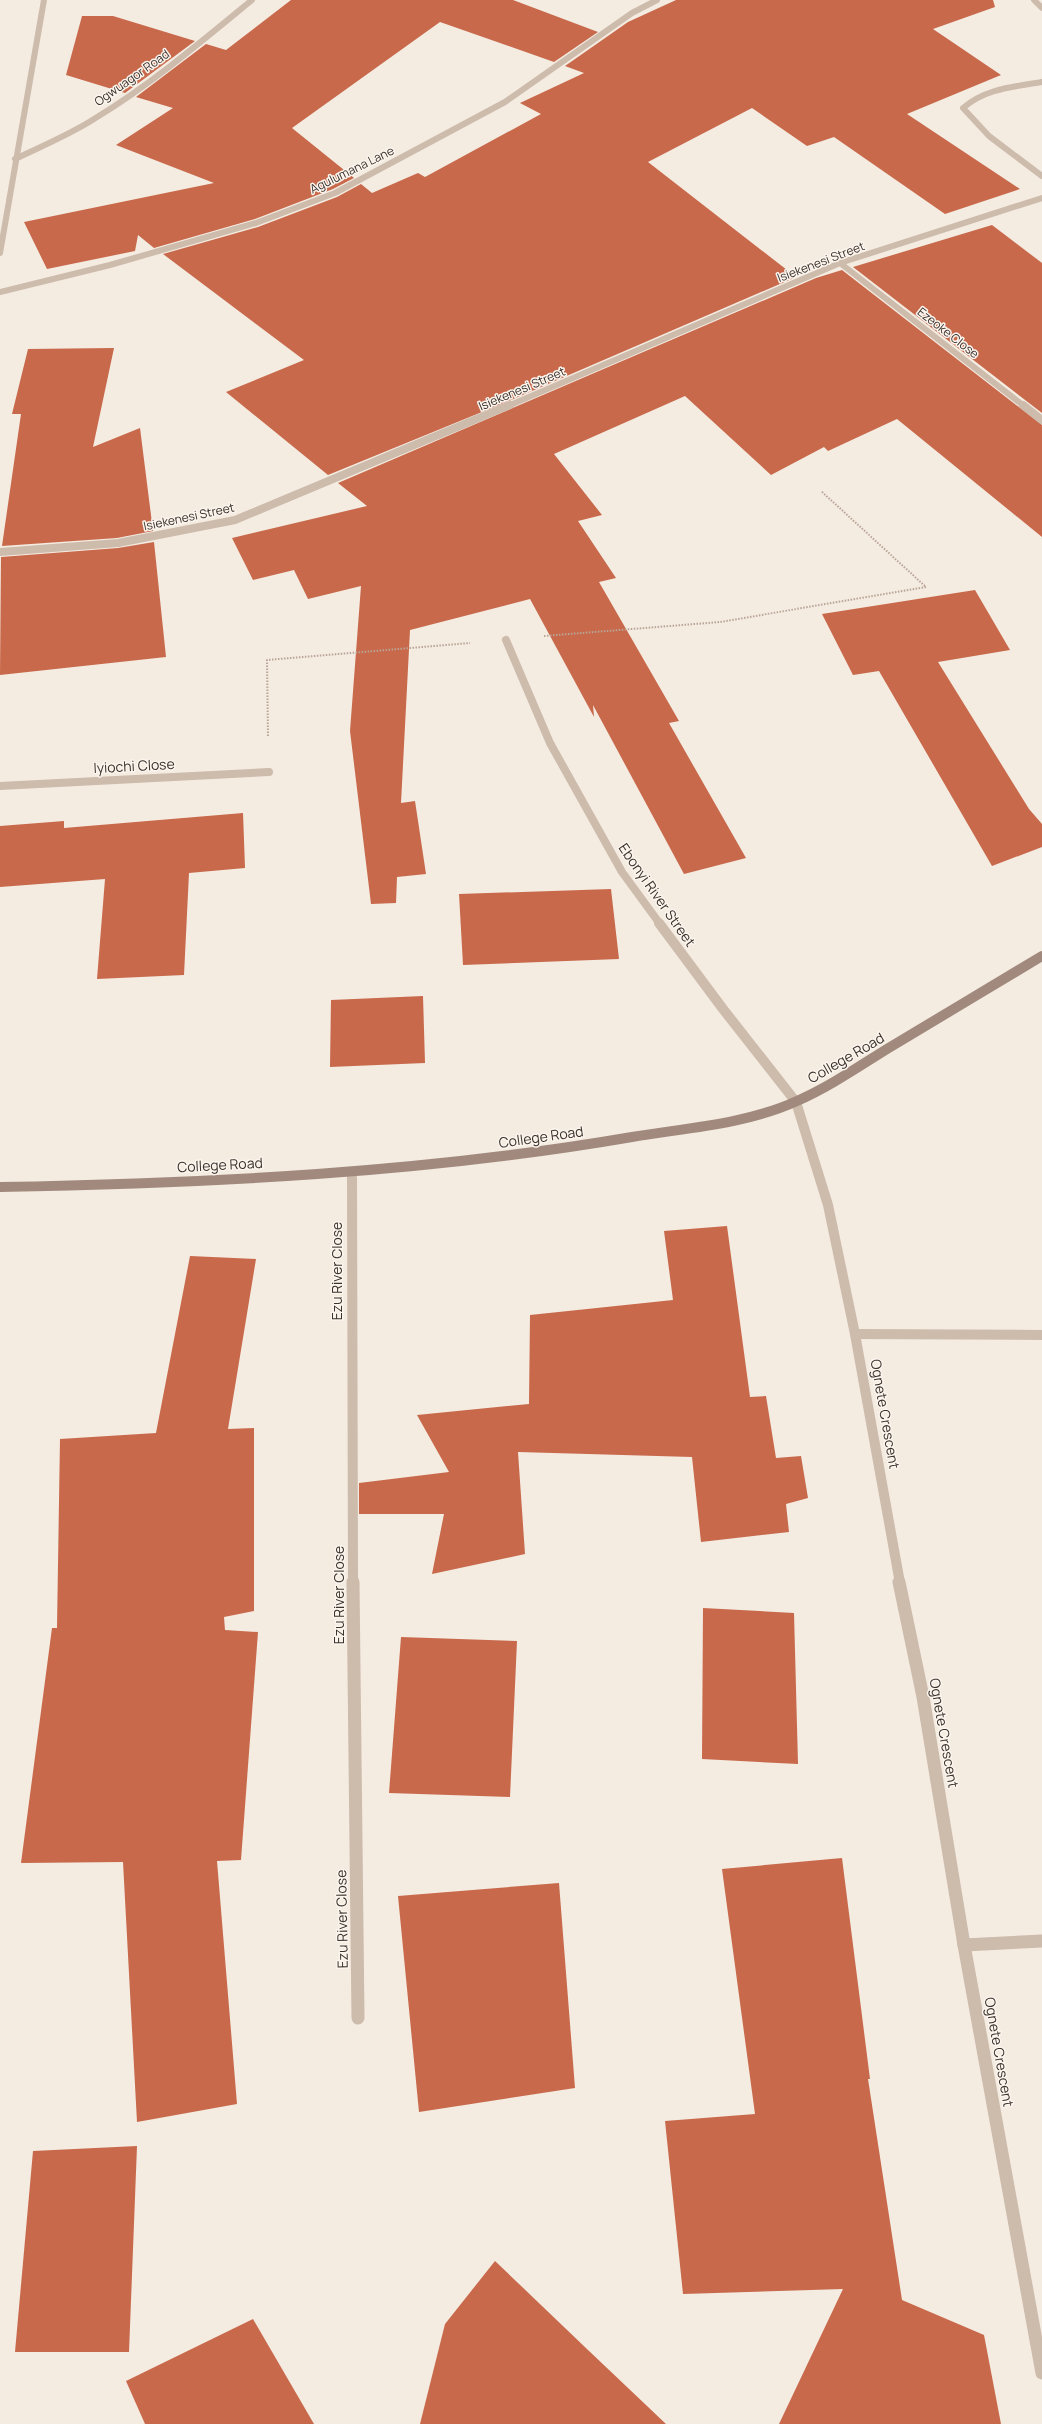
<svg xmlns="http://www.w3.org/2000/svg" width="1042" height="2424" font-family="Manrope,sans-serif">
<rect width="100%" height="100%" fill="#f4ebe1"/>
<!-- building -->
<g fill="#c8694b">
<polygon points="291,0 513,0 598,32 554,62 440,22 292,128 354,178 333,189 255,219 154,248 138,235 135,251 47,269 24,222 214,183 116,145 173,108 136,97 206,44 226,50"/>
<polygon points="676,0 993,0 995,7 933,29 1001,75 907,114 1020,189 945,214 834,137 807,146 752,108 648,162 796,277 511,400 328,475 226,392 304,360 163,254 258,227 337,197 361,184 372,193 418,173 425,177 541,114 520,103 584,73 565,66 628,22"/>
<polygon points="82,16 113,16 195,41 125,93 66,75"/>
<polygon points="992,225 1042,263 1042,413 853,267"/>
<polygon points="842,270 1042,425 1042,537 897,419 828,451 824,447 771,475 685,396 554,454 602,515 578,521 616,578 599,582 679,721 669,723 746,858 684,874 593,705 594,717 530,599 410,630 401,803 415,801 426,874 397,877 396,903 371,904 350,731 361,586 308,599 294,570 253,580 232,538 367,506 338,483 816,278"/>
<polygon points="114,348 93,447 140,428 153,531 117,538 2,546 21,414 12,414 28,349"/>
<polygon points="154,542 166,657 0,675 1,557 118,548"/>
<polygon points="975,590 1010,650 938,662 1029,809 1042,824 1042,847 992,866 879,671 853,675 822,614"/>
<polygon points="243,813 245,868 189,873 184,975 97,979 105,879 0,887 0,826 64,821 64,828"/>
<polygon points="611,889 619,959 463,965 459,894"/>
<polygon points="423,996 425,1063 330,1067 331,1000"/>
<polygon points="727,1226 750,1397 766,1396 776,1458 801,1456 808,1498 786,1504 789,1532 701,1542 692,1457 518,1452 525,1554 432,1574 444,1514 359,1514 359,1483 449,1472 417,1415 529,1404 530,1315 673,1300 664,1231"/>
<polygon points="190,1256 256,1259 228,1429 254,1428 254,1611 224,1617 225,1630 258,1632 241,1860 217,1861 237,2104 137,2122 123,1862 21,1863 52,1628 57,1628 60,1439 156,1433"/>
<polygon points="703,1608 794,1613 798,1764 702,1759"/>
<polygon points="401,1637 517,1641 510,1797 389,1793"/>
<polygon points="842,1858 870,2079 868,2079 902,2300 984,2335 1001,2424 779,2424 843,2289 683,2294 665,2121 755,2114 722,1869"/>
<polygon points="559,1883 575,2088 419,2112 398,1896"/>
<polygon points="137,2146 129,2352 15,2352 33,2151"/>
<polygon points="495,2261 588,2350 666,2424 420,2424 445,2324"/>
<polygon points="253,2319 314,2424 145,2424 126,2381"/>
</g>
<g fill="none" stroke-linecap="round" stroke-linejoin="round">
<!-- path -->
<g stroke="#b9a596" stroke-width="2" stroke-dasharray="1.5 1.5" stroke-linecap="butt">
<polyline points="544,636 720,622 926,587 821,491"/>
<polyline points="268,736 267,660 470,643"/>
</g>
<!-- minor-far3 -->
<g stroke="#cdbbac" stroke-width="6">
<polyline points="1034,0 1042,8"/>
<path d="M1042 82C1014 87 986 88 963 108L989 136 1042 176"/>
<polyline points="840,263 1024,406"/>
<polyline points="0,292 110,265 256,223 335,193 505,102 632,13 657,0"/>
<polyline points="508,406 840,263 1042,198"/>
</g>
<!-- minor-far2 -->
<g stroke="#cdbbac" stroke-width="8">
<polyline points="1023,405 1042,420"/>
<polyline points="0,552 118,543 235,520 510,405"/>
<polyline points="506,640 550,743 622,872 660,924"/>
<polyline points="0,786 269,772"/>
</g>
<!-- minor-far1 -->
<g stroke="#cdbbac" stroke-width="10">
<polyline points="659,923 723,1009 796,1102 828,1205 855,1334 900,1583"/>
<polyline points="352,1173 353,1583"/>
<polyline points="855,1334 1042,1335"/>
</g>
<!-- minor -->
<g stroke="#cdbbac" stroke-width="13">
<polyline points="353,1582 358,2018"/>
<polyline points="899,1582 923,1697 964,1945 1042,2373"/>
<polyline points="964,1945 1042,1941"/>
</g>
<!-- tertiary -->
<g stroke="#cdbbac" stroke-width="6">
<path d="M15 159C42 146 69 135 94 119 150 85 201 42 252 0"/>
<polyline points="0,253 44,0"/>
</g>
<!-- secondary -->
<path stroke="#a18a7d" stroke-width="10" d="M0 1187C212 1183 423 1173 632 1137 686 1128 747 1124 797 1101 829 1087 858 1067 887 1049 939 1018 990 987 1042 956"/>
</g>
<g text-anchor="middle" stroke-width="3" stroke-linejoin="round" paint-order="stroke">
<!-- far-street labels -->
<g font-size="12" fill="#3b302b" stroke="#fbf5ee">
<text transform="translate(132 78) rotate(-35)" y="4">Ogwuagor Road</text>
<text transform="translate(352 170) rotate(-26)" y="4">Agulumana Lane</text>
<text transform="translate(821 262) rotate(-21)" y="4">Isiekenesi Street</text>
<text transform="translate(948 333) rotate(38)" y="4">Ezeoke Close</text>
<text transform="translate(522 389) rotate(-23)" y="4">Isiekenesi Street</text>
<text transform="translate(189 517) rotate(-12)" y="4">Isiekenesi Street</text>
</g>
<!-- street labels -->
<g font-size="14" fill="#3b302b" stroke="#fbf5ee">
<text transform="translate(134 766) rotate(-3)" y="5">Iyiochi Close</text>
<text transform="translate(657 895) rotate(55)" y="5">Ebonyi River Street</text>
<text transform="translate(846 1058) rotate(-30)" y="5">College Road</text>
<text transform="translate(541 1137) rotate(-8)" y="5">College Road</text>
<text transform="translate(220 1165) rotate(-3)" y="5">College Road</text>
<text transform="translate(337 1271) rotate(-90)" y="5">Ezu River Close</text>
<text transform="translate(885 1414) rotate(80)" y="5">Ognete Crescent</text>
<text transform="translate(339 1595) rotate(-90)" y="5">Ezu River Close</text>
<text transform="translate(944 1733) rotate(80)" y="5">Ognete Crescent</text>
<text transform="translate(342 1919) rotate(-91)" y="5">Ezu River Close</text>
<text transform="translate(999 2052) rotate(80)" y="5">Ognete Crescent</text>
</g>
</g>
</svg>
